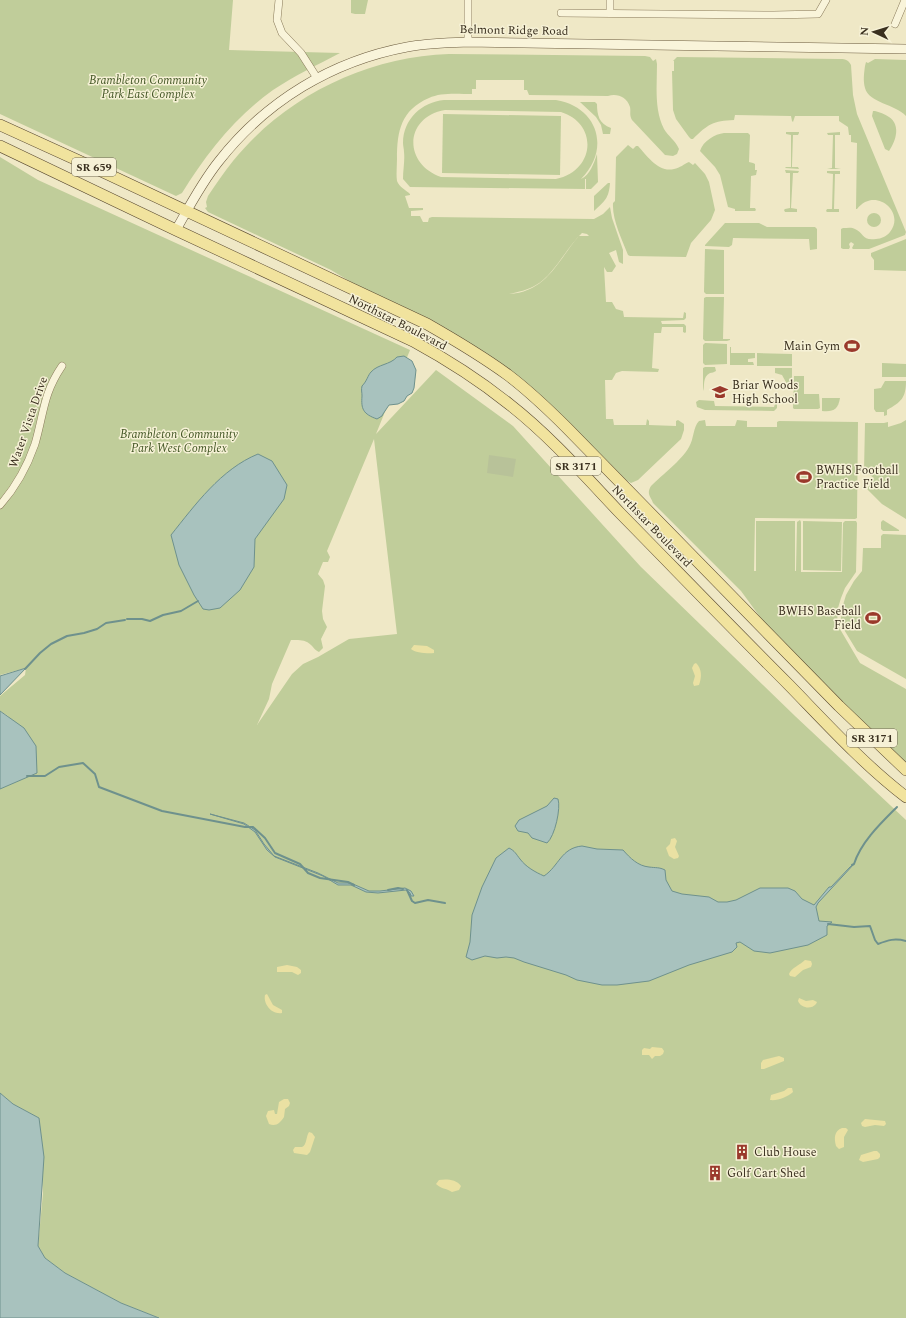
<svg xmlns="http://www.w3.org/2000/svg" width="906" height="1318" font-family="Spectral,serif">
<rect width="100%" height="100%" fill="#efe8c6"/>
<!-- green -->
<g fill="#c0cd9a" fill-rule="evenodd">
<path d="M0 0H233L229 50 340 53C317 65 294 76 273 90 235 117 206 154 182 193L176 196 0 114Z"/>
<polygon points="351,0 368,0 365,14 355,14 351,13"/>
<path d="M449 54 645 56 650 57 653 61 656 59 657 64C657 86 654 109 664 129 668 136 676 141 679 149L677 154 673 156 665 155 632 120C629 115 631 112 630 107 627 97 617 93 608 96L529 95 527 90H524V80H476V89H472V94C459 94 441 92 429 98 401 110 397 131 397 159 397 166 396 174 397 181 399 187 406 190 410 194V195L405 196 409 208H423V210L411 211V216H420L423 222H428L429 218 432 217 594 219 603 214 610 207 612 218 623 250V264L619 262 616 250 609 253 616 266 612 272H607L604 267 606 302H612L616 309 623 311 624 317 683 318 684 312 686 313V318L684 320 661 321 662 324H684L686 326V332L685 333 683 332V327H662L661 333H654L652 368 659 369 658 372 622 371 616 373 612 380H605L606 419H613L614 425H646L647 419 649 421V425L676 426V421L678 420 684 424V430L681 439 638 480 631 483 626 480 543 398 331 270 208 212 205 208 207 207 206 202 208 196C216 184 224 172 233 161 286 96 366 57 449 54ZM582 233 587 234 589 236H579C558 260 547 292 509 294 518 292 528 290 536 285 554 275 566 248 582 233Z"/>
<path d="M677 57 838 59C844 59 848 59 851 65L853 95 857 114 906 232 905 235 869 249H853L852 248 854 244 851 242 849 244 850 247 849 249H843L841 248V229L843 228C847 228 852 227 855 229 864 233 862 241 876 239 881 239 887 236 890 232 906 212 875 186 857 209H856L857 143 851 142V135H849L848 127 839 121V116H795L793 122 792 121 791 116 735 115 734 120C713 121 708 124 693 139H691L689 137 676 119 673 110 672 71H674V61H673Z"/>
<path d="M875 59 906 60V116C895 104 869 103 865 88 863 81 864 73 865 66L866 62 868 63Z"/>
<path d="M444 100H556C598 107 611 149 581 179 590 175 594 163 597 154L598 182 591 189H586V179H585V189L410 187 403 179C403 170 405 160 404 152 404 149 403 146 403 143 403 119 422 102 444 100ZM445 110 561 112C599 124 595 171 556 179L441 177C403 164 404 117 445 110Z"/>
<path d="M580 102H595L597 104C597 115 599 124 611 128L610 134H603L601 125 596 117Z"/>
<path d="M873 111H875C879 112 885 114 889 117 901 125 896 141 889 151L885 149 872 116Z"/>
<polygon points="443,114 561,116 560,175 442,173"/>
<polygon points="786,132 799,132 799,133 798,135 793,135 792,165 792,167 798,167 799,169 785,168 786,167 791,167 791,135 786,134"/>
<polygon points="840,132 840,135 835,135 835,168 841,169 827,169 832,168 833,135 828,135 827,133"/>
<path d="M724 133H748L750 135 749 162 753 163 755 164V170H757L756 175 751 176 750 208H755L756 210 755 211H735V209L728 207 720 175 715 167 700 151C703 141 715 134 724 133Z"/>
<path d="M628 145 633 149 636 146H638C647 156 659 173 674 169 680 168 684 164 689 162L693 165 695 163 705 174 709 182 715 210 711 220 691 243 686 257 630 256 628 255C622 239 612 220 613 203L615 201 616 157Z"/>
<path d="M0 157 38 180 410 350 376 434 436 370 513 426 641 567 795 716 906 820V1318H159L121 1303 65 1273 45 1258 38 1246 43 1193 39 1118 13 1104 0 1093V789L37 772 8 716 0 711V696L25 675 26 668 0 675ZM374 439 397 634 349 639 318 657 303 664 292 674 257 725 269 699 272 684 291 640C298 640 305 639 311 645 314 648 315 650 319 652L323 648 321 639 327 627 323 619 322 611 325 586 323 580 318 574 323 562H328L330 557 327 551Z"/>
<polygon points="785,170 799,171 798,173 793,173 791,208 797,209 797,212 785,212 784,210 785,209 790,208 790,173 786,173"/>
<polygon points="827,171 840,171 840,174 835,174 834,209 839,209 839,212 827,212 826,211 827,209 832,209 833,174 827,173"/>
<path d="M608 183H610C609 198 605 201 594 211V196Z"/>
<circle cx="874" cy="220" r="7"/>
<polygon points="725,223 759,223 767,227 815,227 817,229 817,249 810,250 809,239 733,238 732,245 729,247 705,246 705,245"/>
<polygon points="906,239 906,271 874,270 874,260 871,256 871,253"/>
<polygon points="705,249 724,250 724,294 706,294 704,292"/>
<polygon points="706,297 724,297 723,339 730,339 730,340 727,341 705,341 703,339 704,298"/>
<polygon points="705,343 727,344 727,364 705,365 703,363 703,345"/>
<polygon points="730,347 731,347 731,353 755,353 755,358 748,359 748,362 753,362 754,365 730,365"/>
<polygon points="757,353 792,354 792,366 757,366"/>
<polygon points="882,363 906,364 906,377 882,377"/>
<path d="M705 367H715L716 371C714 372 712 373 710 373 702 377 705 386 703 391V368Z"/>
<polygon points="775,368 792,368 792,384 787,384 782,375 775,373"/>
<polygon points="794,376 804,376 804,394 819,394 820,408 818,409 794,409 793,408"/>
<path d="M885 381H906C906 398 901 402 887 410V415L884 416V412H876L874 409V389L881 388Z"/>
<path d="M822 398H840C838 410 833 412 822 411Z"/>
<polygon points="699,400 714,401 715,406 774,407 776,401 777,402 777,408 774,411 705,410 697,407 696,402"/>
<path d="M705 420 706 426H735L737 420 747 421V427H777V422L779 421 858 422 857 518 855 519 755 518 754 571H756V521H795V571H796L797 522 800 520 801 522V572H842L843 523 845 521H856L857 523 856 572 845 588 841 598 838 608 837 624 860 663 906 689V763L859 721 763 621 741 591 653 503C651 497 646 494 651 486 662 475 682 460 689 447 694 439 693 427 699 421Z"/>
<polygon points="906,420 906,519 882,504 867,489 874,478 864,471 865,423 884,423 888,422 888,427 901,423"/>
<polygon points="883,520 899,530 899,531 883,531 881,529 881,522"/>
<polygon points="803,521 842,522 841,571 803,570"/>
<polygon points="883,534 906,535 906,679 857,651 840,623 843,605 846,595 854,581 862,571 863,548 881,548 881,536"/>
</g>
<!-- sand -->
<g fill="#eae1a3">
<path d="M414 645 427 646 434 650V653C429 654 415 653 411 649Z"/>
<path d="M696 663C702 669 702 677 699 685L694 686 693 683 695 676 692 668 694 664Z"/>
<polygon points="675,838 677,841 675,847 679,856 678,858 674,859 669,856 666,848 670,844 671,839"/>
<path d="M805 960 811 961 812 964 811 967 803 970 795 977 790 976 789 974C791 968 800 965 805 960Z"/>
<polygon points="287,965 297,967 301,970 301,973 298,975 292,972 277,972 277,967"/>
<path d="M267 994 273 1005 282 1010V1013C272 1015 263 1004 265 995Z"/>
<path d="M799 998 806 1001 813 1000 817 1002 816 1004C811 1010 801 1008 798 1001Z"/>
<polygon points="652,1047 662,1048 664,1051 663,1054 660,1056 655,1056 652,1059 649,1055 642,1055 642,1050 644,1048 650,1049"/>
<polygon points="779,1056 784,1058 784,1061 764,1069 761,1069 761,1063 763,1060"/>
<path d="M788 1088H792L793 1092C787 1097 778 1101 770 1100L771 1095 784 1091Z"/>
<path d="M284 1099H288L290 1103 289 1106 285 1109 284 1117C280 1123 276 1127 269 1124L266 1116 268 1111 274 1110 275 1114H277L279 1102Z"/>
<polygon points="865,1119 885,1121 886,1124 884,1126 875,1125 865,1127 862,1126 861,1123"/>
<path d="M842 1128H846L848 1130 844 1137V1147L839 1149 836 1146C834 1138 834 1131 842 1128Z"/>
<path d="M309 1132 312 1133 315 1137 310 1152 307 1155 294 1153 293 1150 295 1147C297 1147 299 1147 302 1147 307 1145 306 1136 309 1132Z"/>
<polygon points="874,1151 877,1151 880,1154 880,1157 878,1159 863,1162 859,1160 861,1155"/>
<path d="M439 1180C446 1179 456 1179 461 1186L459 1190 452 1192C446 1188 441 1189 436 1184Z"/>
</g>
<!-- cemetery -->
<polygon fill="#b8c299" points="489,455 516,459 513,477 487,473"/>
<!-- water -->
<g fill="#a8c2be" stroke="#6e918d">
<path d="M404 356 412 361 416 370 414 388 412 393 407 396 404 401 398 404 389 405 383 414 382 416 377 419C363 414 361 409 362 396 362 392 361 390 362 386 367 381 368 375 371 372 378 364 390 365 397 357Z"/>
<path d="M258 454 272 461 287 485 284 499 255 539 254 567 240 590 220 608 209 610 203 609 194 595 179 565 171 535C195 505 221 469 258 454Z"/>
<polygon points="26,668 0,695 0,676"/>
<polygon points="0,711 24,728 36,746 37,773 0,789"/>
<path d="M554 798 558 799C561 808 555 836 547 843L532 838 528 833 518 831 515 826 519 820 547 806Z"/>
<polygon points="210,814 244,823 255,830 264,844 274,856 318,873 338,883 348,883 353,884 369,891 380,891 405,888 411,891 414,896 411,896 410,893 406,890 378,893 366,892 351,885 338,885 323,876 275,857 267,850 255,832 244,824"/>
<path d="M582 846 597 849 623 850C630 858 638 866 649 867 656 868 659 867 665 870L666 880 672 891 682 894 709 897 718 902H727L736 900 760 888H788L795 891 802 899 814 905 829 887H831L850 867 854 864 818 903 816 907 819 921 832 922 827 926V935L808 945 770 953 754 951 740 942 736 943 737 947 732 952 689 965 649 981 617 985H602L577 980 566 975 524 962 514 958 506 957 497 958 485 956 472 960 466 957 470 942 472 915 482 887 496 858 509 848C515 851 516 854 520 859 526 867 535 872 544 876 559 866 561 848 582 846Z"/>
<polygon points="0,1093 13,1104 39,1118 44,1157 38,1246 45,1258 65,1273 121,1303 159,1318 0,1318"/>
</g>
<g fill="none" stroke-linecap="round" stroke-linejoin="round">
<!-- stream -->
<g stroke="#6e918d" stroke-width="2">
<polyline points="127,619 142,619 150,621 163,615 181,611 198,601"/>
<polyline points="25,669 40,653 51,644 67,636 84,633 97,629 106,623 125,620"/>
<polyline points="27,776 45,776 59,767 83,763 95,774 99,787 162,811 245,827 253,827 265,838 275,853 300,864 308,873 320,878 348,882 354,885"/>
<path d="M852 865 854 864C861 842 881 823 897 807"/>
<polyline points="388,890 398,888 403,889"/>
<polyline points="407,890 412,901 415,903 428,900 445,903"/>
<path d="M828 924 854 927 870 926 875 940 878 944C888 940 895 938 906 941"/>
</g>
<defs>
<g id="street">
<polyline points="279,0 277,20 282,33 301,53 317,78"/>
<polyline points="610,0 610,13"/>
<polyline points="561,13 774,15 818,14 826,0"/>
<polyline points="895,24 905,0"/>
<polyline points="468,42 468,0"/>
<path d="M0 505C16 487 27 467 35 444 44 413 43 394 62 366"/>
</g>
<path id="secondary" d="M176 230C189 207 202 182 219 161 266 101 332 61 407 47 427 43 447 43 468 42L906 49"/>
<g id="primary">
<path d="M0 125 99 170 427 324C455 340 482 356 508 375 529 391 548 409 567 428L839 706 906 770"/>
<path d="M0 146 176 230 413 341C446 359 479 380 509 404 550 436 585 476 620 513 676 570 732 628 789 685 826 723 863 764 906 797"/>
</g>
</defs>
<!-- street casing -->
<use href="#street" stroke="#8a7b5b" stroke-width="8"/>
<!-- secondary casing -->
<use href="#secondary" stroke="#6c5c3f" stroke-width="10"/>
<!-- primary casing -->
<use href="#primary" stroke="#584830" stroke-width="12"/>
<!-- street -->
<use href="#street" stroke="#f9f4da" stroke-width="7"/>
<!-- secondary -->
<use href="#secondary" stroke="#f9f4da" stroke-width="9"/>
<!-- primary -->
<use href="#primary" stroke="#f1e39e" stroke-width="11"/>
</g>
<!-- icons -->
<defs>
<symbol id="stadium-bare" viewBox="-9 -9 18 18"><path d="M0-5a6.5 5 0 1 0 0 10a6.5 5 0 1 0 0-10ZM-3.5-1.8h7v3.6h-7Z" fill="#9a392b" stroke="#f6f1d6" stroke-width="2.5" paint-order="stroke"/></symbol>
<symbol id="school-bare" viewBox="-9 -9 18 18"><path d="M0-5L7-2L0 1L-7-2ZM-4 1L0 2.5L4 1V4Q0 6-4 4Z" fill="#9a392b" stroke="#f6f1d6" stroke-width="2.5" paint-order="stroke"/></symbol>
<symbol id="building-bare" viewBox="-9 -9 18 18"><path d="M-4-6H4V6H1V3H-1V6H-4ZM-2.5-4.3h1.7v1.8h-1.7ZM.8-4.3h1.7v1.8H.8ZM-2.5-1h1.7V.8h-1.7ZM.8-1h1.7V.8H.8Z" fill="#9a392b" stroke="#f6f1d6" stroke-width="2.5" paint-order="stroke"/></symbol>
</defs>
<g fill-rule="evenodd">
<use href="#stadium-bare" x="841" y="335" width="22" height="22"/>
<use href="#school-bare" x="709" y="381" width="22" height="22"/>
<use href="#stadium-bare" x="793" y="466" width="22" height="22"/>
<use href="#stadium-bare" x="862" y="607" width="22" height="22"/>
<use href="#building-bare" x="731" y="1141" width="22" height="22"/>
<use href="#building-bare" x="704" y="1162" width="22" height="22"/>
</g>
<g text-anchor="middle" stroke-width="3" stroke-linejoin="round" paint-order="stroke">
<!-- shield labels -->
<g fill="#f6f1d6" stroke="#726a56" stroke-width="1">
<rect x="72" y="158" width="44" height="18" rx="3"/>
<rect x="551" y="457" width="50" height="18" rx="3"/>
<rect x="847" y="729" width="50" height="18" rx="3"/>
</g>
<g font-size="11" font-weight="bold" fill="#3a301f">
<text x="94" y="171">SR 659</text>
<text x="576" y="470">SR 3171</text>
<text x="872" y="742">SR 3171</text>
</g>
<!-- street labels -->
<g font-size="12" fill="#3a301f" stroke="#f6f1d6">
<text transform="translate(514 30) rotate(1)" y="4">Belmont Ridge Road</text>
<text transform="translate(398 322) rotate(27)" y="4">Northstar Boulevard</text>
<text transform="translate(28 422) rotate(-71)" y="4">Water Vista Drive</text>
<text transform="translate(652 526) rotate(46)" y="4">Northstar Boulevard</text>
</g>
<!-- park labels -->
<g font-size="12" font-style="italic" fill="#445726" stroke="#f6f1d6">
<text x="148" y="84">Brambleton Community<tspan x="148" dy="14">Park East Complex</tspan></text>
<text x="179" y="438">Brambleton Community<tspan x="179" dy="14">Park West Complex</tspan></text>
</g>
<!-- poi labels -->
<g font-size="12" fill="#3a301f" stroke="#f6f1d6" text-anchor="start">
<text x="840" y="350" text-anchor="end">Main Gym</text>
<text x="732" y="389">Briar Woods<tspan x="732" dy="14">High School</tspan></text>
<text x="816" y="474">BWHS Football<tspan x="816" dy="14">Practice Field</tspan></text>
<text x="861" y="615" text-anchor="end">BWHS Baseball<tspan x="861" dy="14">Field</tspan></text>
<text x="754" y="1156">Club House</text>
<text x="727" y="1177">Golf Cart Shed</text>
</g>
</g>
<!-- north arrow -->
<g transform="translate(874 32) rotate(274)" stroke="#f6f1d6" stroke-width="3" paint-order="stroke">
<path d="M0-3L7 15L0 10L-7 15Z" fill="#3a301f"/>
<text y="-6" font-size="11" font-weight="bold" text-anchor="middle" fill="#3a301f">N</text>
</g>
</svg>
